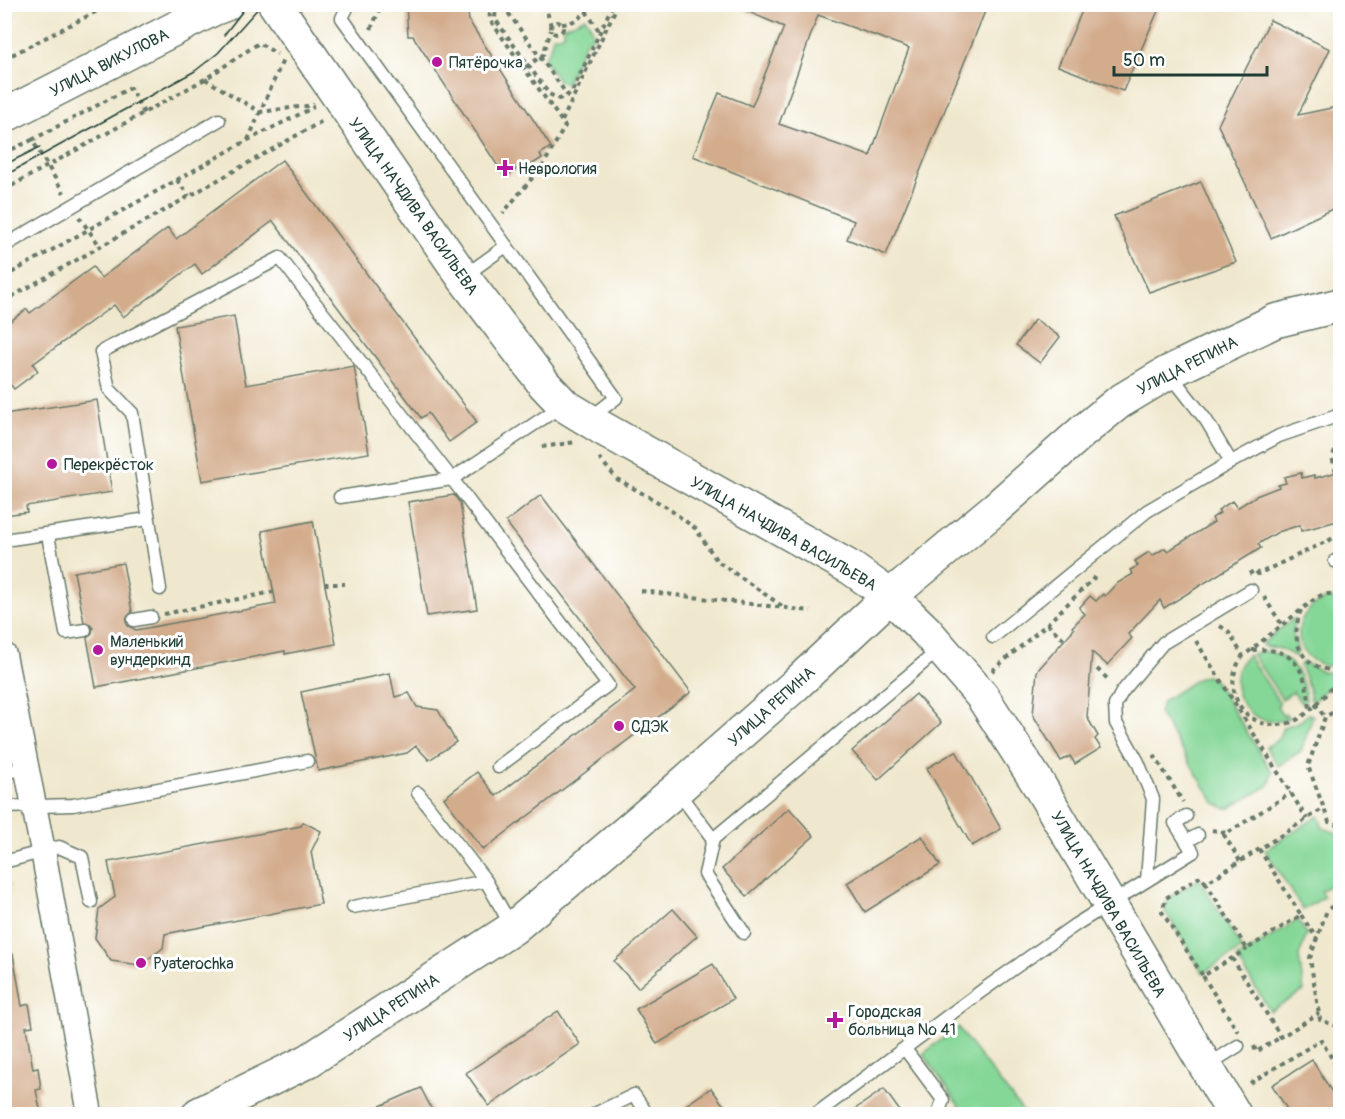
<svg xmlns="http://www.w3.org/2000/svg" width="1345" height="1119" font-family="Pangolin,sans-serif">
<rect width="100%" height="100%" fill="#fff"/>
<filter id="ink" filterUnits="userSpaceOnUse"><feTurbulence type="fractalNoise" baseFrequency=".0167" numOctaves="2"/><feDisplacementMap in="SourceGraphic" scale="12" xChannelSelector="R" yChannelSelector="G"/><feConvolveMatrix kernelMatrix="1 2 1 2 8 2 1 2 1" color-interpolation-filters="sRGB"/></filter>
<filter id="wash" filterUnits="userSpaceOnUse"><feTurbulence type="fractalNoise" baseFrequency=".008" numOctaves="4" result="noise"/><feDisplacementMap in="SourceGraphic" scale="24" xChannelSelector="R" yChannelSelector="G"/><feGaussianBlur stdDeviation="1.35" result="paint"/><feColorMatrix in="noise" values="0 0 0 0 0 0 0 0 0 0 0 0 0 0 0 0 0 1.4 0 .05"/><feComposite in="paint" operator="in"/></filter>
<g filter="url(#wash)">
<rect width="100%" height="100%" fill="#f0e8ce"/>
<!-- green -->
<g fill="#85d797" stroke="#528a66" stroke-width="1.5">
<path d="M585 17C591 25 595 31 591 40L587 39 566 84 558 80 543 59 549 51 553 36H561L564 33V26L578 21Z"/>
<path d="M1331 598H1340V667C1291 670 1283 609 1331 598Z"/>
<polygon points="1293,619 1295,621 1293,633 1298,652 1296,657 1281,649 1263,646 1262,644"/>
<path d="M1265 651C1292 655 1303 674 1306 700L1301 703 1293 692 1282 699 1252 654Z"/>
<path d="M1248 655 1280 703 1277 706 1283 716 1286 714 1289 718C1250 735 1217 683 1248 655Z"/>
<polygon points="1303,662 1323,672 1335,673 1338,678 1314,701 1311,700 1309,689 1300,665"/>
<polygon points="1207,676 1216,682 1272,772 1271,779 1268,786 1230,808 1224,808 1214,802 1159,713 1163,701 1200,677"/>
<polygon points="1309,714 1313,716 1301,751 1278,766 1266,747 1278,740 1283,727 1299,722"/>
<polygon points="1318,816 1323,828 1340,834 1340,878 1321,891 1324,897 1303,910 1265,850"/>
<polygon points="1199,879 1242,949 1203,973 1165,911 1168,898"/>
<polygon points="1298,920 1307,934 1299,956 1304,991 1270,1011 1237,958"/>
<polygon points="958,1027 964,1036 1025,1114 957,1114 959,1105 923,1054"/>
</g>
<g id="blocks">
<!-- building -->
<g fill="#d3ac8c" fill-rule="evenodd">
<polygon points="406,4 467,4 469,21 551,147 540,154 542,158 519,173 517,169 505,177 413,36 408,36"/>
<path d="M730 4H988L886 255 847 239 854 221 693 156 719 93 752 106 784 27ZM818 15 909 48 870 156 779 124Z"/>
<polygon points="1085,4 1161,4 1123,91 1058,66"/>
<polygon points="1270,20 1330,49 1298,115 1341,106 1341,205 1271,238 1218,125"/>
<polygon points="282,160 477,422 449,442 428,413 421,418 273,221 202,274 195,264 123,317 114,305 33,364 38,371 14,389 4,377 4,326 27,309 30,313 93,267 101,278 168,228 176,239"/>
<polygon points="1201,182 1236,262 1149,292 1114,216"/>
<polygon points="234,316 246,385 354,366 369,453 202,481 175,326"/>
<polygon points="1035,319 1060,337 1040,363 1016,345"/>
<polygon points="97,400 112,492 26,506 27,512 4,515 4,414"/>
<polygon points="1341,471 1341,520 1301,531 1300,525 1278,532 1258,544 1261,548 1164,608 1160,600 1128,634 1132,638 1107,665 1092,652 1087,717 1098,736 1095,739 1101,748 1075,764 1070,756 1061,761 1033,715 1037,671 1074,629 1072,627 1085,614 1079,608 1090,596 1096,601 1103,594 1105,596 1116,584 1133,574 1130,570 1138,566 1135,561 1149,552 1152,556 1165,548 1168,551 1214,522 1212,518 1220,513 1218,510 1232,501 1237,508 1256,496 1279,487 1278,485 1286,483 1284,477 1301,473 1302,478 1314,475 1315,478"/>
<polygon points="454,495 460,503 477,609 427,616 408,502"/>
<polygon points="541,495 691,692 483,850 444,798 477,772 496,796 635,690 506,522"/>
<polygon points="313,521 336,644 285,654 285,651 96,687 87,638 92,633 93,628 88,623 84,622 74,572 123,563 132,612 127,617 126,622 128,626 136,630 276,604 262,531"/>
<polygon points="390,673 395,697 409,693 417,707 438,710 456,742 429,760 416,746 407,753 318,771 301,692"/>
<polygon points="916,694 941,723 878,780 852,751"/>
<polygon points="956,751 1001,829 972,846 927,768"/>
<polygon points="789,808 814,836 747,896 722,869"/>
<polygon points="303,822 321,831 311,852 321,904 165,934 163,948 140,965 111,961 95,938 99,909 115,897 108,862 301,826"/>
<polygon points="922,836 940,865 865,912 847,883"/>
<polygon points="673,909 697,936 638,988 614,961"/>
<polygon points="13,954 22,1006 29,1004 33,1026 26,1027 33,1069 38,1068 41,1089 36,1090 41,1114 4,1114 4,955"/>
<polygon points="713,964 733,999 657,1044 636,1009"/>
<polygon points="558,1011 580,1044 489,1106 466,1073"/>
<polygon points="1312,1060 1341,1107 1341,1114 1290,1114 1272,1085"/>
<polygon points="421,1088 434,1114 362,1114"/>
<polygon points="711,1088 730,1114 673,1114"/>
<polygon points="884,1089 902,1114 848,1114"/>
</g>
</g>
</g>
<g filter="url(#ink)">
<use href="#blocks" fill-opacity="0" stroke="#68796a" stroke-width="1.5"/>
<g fill="none" stroke-linecap="round" stroke-linejoin="round">
<defs>
<g id="lane">
<polyline points="349,4 342,18 616,398 589,419"/>
<polyline points="4,246 219,120"/>
<polyline points="463,277 506,246"/>
<polyline points="1169,373 1206,420 1231,462 1279,436 1340,415"/>
<polyline points="340,497 452,479 563,405"/>
<polyline points="48,535 66,633 85,630"/>
<polyline points="4,540 148,519"/>
<polyline points="1335,561 1340,559"/>
<polyline points="160,589 132,413 109,389 101,352 280,258 452,479 608,685 498,767"/>
<polyline points="134,620 151,617"/>
<polyline points="993,637 1147,511 1231,462"/>
<polyline points="4,773 26,768"/>
<polyline points="677,791 713,839 705,874 744,933"/>
<polyline points="418,793 486,881 512,927"/>
<polyline points="4,807 73,805 307,761"/>
<polyline points="713,839 940,649"/>
<polyline points="1187,841 1198,835"/>
<polyline points="4,862 59,847 82,857 91,902"/>
<polyline points="1147,880 1153,799 1138,762 1116,723 1115,705 1122,692 1163,643 1251,590"/>
<polyline points="353,907 486,881"/>
<polyline points="905,1049 943,1100 938,1114"/>
<polyline points="1206,1066 1238,1046"/>
<polyline points="595,1114 634,1095 647,1114"/>
<polyline points="816,1114 983,990 1075,925 1193,852 1175,823 1186,816"/>
</g>
<polyline id="street" points="4,655 43,851 90,1114"/>
<g id="secondary">
<polyline points="275,4 463,277 545,385 564,405 600,427 851,568 890,596 926,631 982,696 1039,785 1234,1114"/>
<polyline points="4,116 213,9 226,4"/>
<polyline points="199,1114 308,1061 513,928 676,790 794,686 890,596 996,508 1082,432 1119,402 1169,372 1275,321 1340,305"/>
</g>
</defs>
<!-- lane casing -->
<use href="#lane" stroke="#68796a" stroke-width="15"/>
<!-- street casing -->
<use href="#street" stroke="#68796a" stroke-width="27"/>
<!-- secondary casing -->
<use href="#secondary" stroke="#68796a" stroke-width="36"/>
<!-- path -->
<g stroke="#68796a" stroke-width="4" stroke-dasharray="4.5 4.5" stroke-linecap="butt">
<polyline points="489,4 490,20 565,126 544,164 503,213"/>
<polyline points="496,4 495,19 549,94 559,99 571,94 613,4"/>
<polyline points="508,4 509,14 568,96"/>
<polyline points="545,4 551,26"/>
<polyline points="581,4 600,32"/>
<circle cx="557" cy="28" r="6"/>
<path d="M562 24C575 23 585 15 592 4"/>
<polyline points="371,29 382,4"/>
<polyline points="4,59 111,4"/>
<polyline points="526,67 543,55 551,30"/>
<polyline points="205,79 260,112 314,105"/>
<polyline points="562,121 618,4"/>
<polyline points="32,140 130,88 144,113"/>
<polyline points="248,140 283,60"/>
<polyline points="4,153 32,140 64,193"/>
<polyline points="177,180 189,196"/>
<polyline points="4,190 205,79 259,43 277,54"/>
<polyline points="79,217 100,246"/>
<polyline points="4,277 248,140 314,107"/>
<polyline points="4,301 324,120"/>
<polyline points="4,388 7,391"/>
<polyline points="542,447 576,442"/>
<polyline points="599,458 617,479 665,506 696,529 717,561 785,608"/>
<polyline points="1336,472 1332,457 1340,443"/>
<polyline points="1249,574 1255,570 1258,574 1340,535"/>
<polyline points="324,584 345,584"/>
<polyline points="641,591 811,611"/>
<path d="M1340 594H1324L1316 598 1242 657C1217 693 1250 737 1292 722 1308 717 1328 691 1340 679"/>
<polyline points="1264,597 1282,625"/>
<path d="M1301 610C1288 644 1303 670 1340 671"/>
<polyline points="164,614 273,592"/>
<polyline points="1047,624 1065,640"/>
<polyline points="1220,626 1228,631 1243,656"/>
<polyline points="1196,641 1307,819"/>
<path d="M1252 650C1295 646 1306 670 1310 709"/>
<polyline points="1097,669 1110,681"/>
<polyline points="992,671 1047,624 1095,577"/>
<polyline points="1315,704 1325,717"/>
<polyline points="1340,708 1325,717 1308,766 1329,822 1340,826"/>
<polyline points="1154,755 1183,802"/>
<polyline points="1212,830 1227,833"/>
<polyline points="1259,849 1301,915 1247,949 1206,883 1324,808"/>
<polyline points="1240,861 1224,835 1291,793"/>
<polyline points="1206,883 1201,876 1166,898 1162,912 1203,976 1247,949"/>
<polyline points="4,885 13,883"/>
<polyline points="1340,901 1327,910 1310,958 1320,1020 1340,1027"/>
<polyline points="1301,915 1317,939"/>
<polyline points="1232,958 1281,1037 1319,1013"/>
<polyline points="1203,976 1238,1032"/>
<polyline points="1254,1046 1256,1052 1281,1037"/>
<polyline points="1250,1083 1321,1040 1340,1072"/>
<polyline points="50,1114 60,1113"/>
</g>
<!-- lane -->
<use href="#lane" stroke="#fff" stroke-width="12"/>
<!-- street -->
<use href="#street" stroke="#fff" stroke-width="24"/>
<!-- secondary -->
<use href="#secondary" stroke="#fff" stroke-width="33"/>
<!-- tram -->
<g stroke="#1f3d34" stroke-width="1.5">
<polyline points="224,35 248,4"/>
<polyline points="4,165 40,147"/>
<polyline points="4,176 195,71 218,53 262,4"/>
</g>
</g>
</g>
<!-- markers -->
<g fill="#b5179e" stroke="#fff" stroke-width="2">
<circle cx="437" cy="62" r="6"/>
<path d="M502 159h6v6h6v6h-6v6h-6v-6h-6v-6h6z"/>
<circle cx="52" cy="464" r="6"/>
<circle cx="98" cy="650" r="6"/>
<circle cx="619" cy="726" r="6"/>
<circle cx="141" cy="963" r="6"/>
<path d="M832 1011h6v6h6v6h-6v6h-6v-6h-6v-6h6z"/>
</g>
<g text-anchor="middle" stroke-width="6" stroke-linejoin="round" paint-order="stroke">
<!-- street labels -->
<g font-size="16" fill="#1f3d34" stroke="#fff">
<text transform="translate(109 62) rotate(-27)" y="6">УЛИЦА ВИКУЛОВА</text>
<text transform="translate(414 206) rotate(55)" y="6">УЛИЦА НАЧДИВА ВАСИЛЬЕВА</text>
<text transform="translate(1187 365) rotate(-27)" y="6">УЛИЦА РЕПИНА</text>
<text transform="translate(784 533) rotate(30)" y="6">УЛИЦА НАЧДИВА ВАСИЛЬЕВА</text>
<text transform="translate(771 706) rotate(-42)" y="6">УЛИЦА РЕПИНА</text>
<text transform="translate(1109 904) rotate(60)" y="6">УЛИЦА НАЧДИВА ВАСИЛЬЕВА</text>
<text transform="translate(391 1007) rotate(-33)" y="6">УЛИЦА РЕПИНА</text>
</g>
<!-- poi labels -->
<g font-size="16" fill="#1f3d34" stroke="#fff" text-anchor="start">
<text x="449" y="68">Пятёрочка</text>
<text x="518" y="174">Неврология</text>
<text x="64" y="470">Перекрёсток</text>
<text x="110" y="647">Маленький<tspan x="110" dy="18">вундеркинд</tspan></text>
<text x="631" y="732">СДЭК</text>
<text x="153" y="969">Pyaterochka</text>
<text x="848" y="1017">Городская<tspan x="848" dy="18">больница № 41</tspan></text>
</g>
</g>
<!-- margin -->
<rect width="1345" height="1119" fill="none" stroke="#fff" stroke-width="24"/>
<!-- scale -->
<path d="M1114 66v9h153v-9" fill="none" stroke="#1f3d34" stroke-width="3"/>
<text x="1123" y="66" font-size="18" fill="#1f3d34" stroke="#ffffff" stroke-width="4.5" paint-order="stroke">50 m</text>
</svg>
